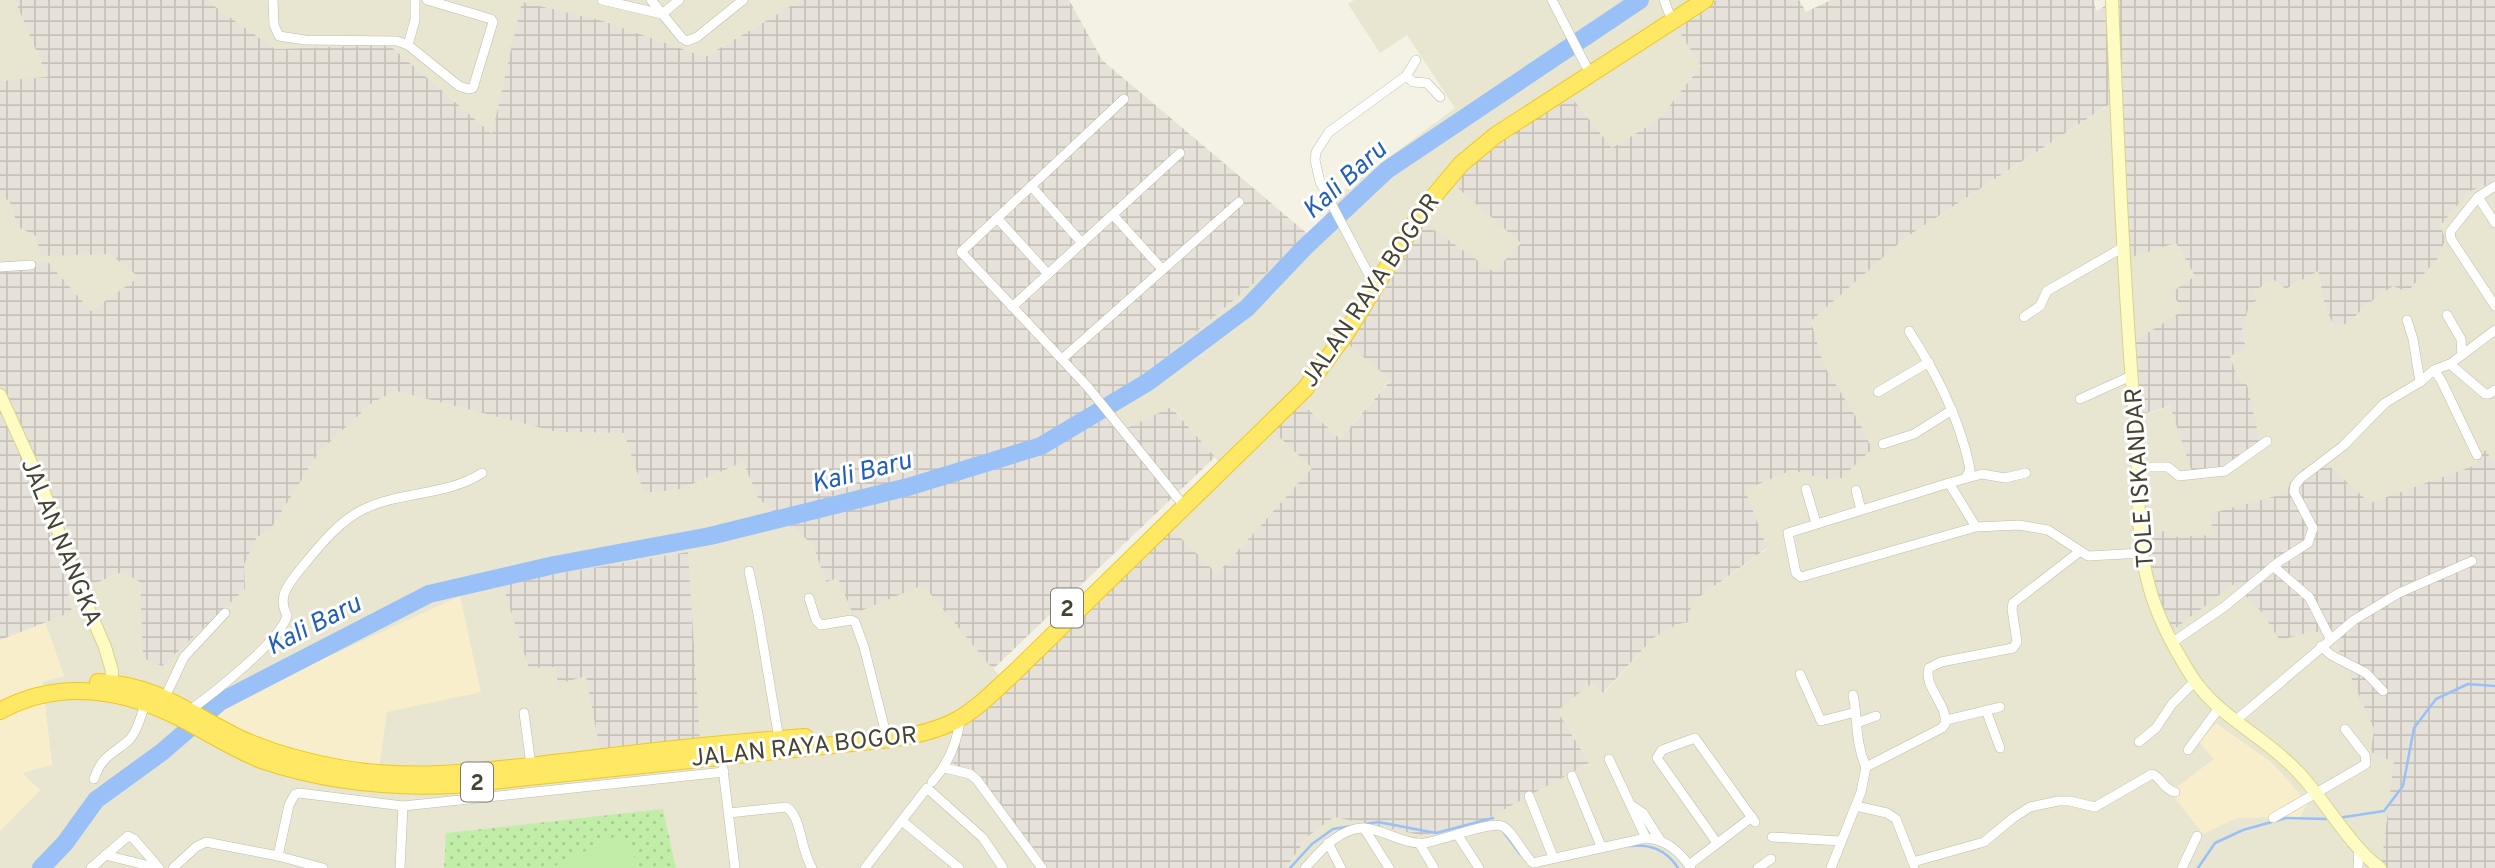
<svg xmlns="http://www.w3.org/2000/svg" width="2495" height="868" font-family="Overpass,sans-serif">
<defs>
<pattern id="industrial-grid" width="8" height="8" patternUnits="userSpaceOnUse" patternTransform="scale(1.75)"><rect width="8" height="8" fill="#e6e2d9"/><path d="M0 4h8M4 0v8" fill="none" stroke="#c7c3bb"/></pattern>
<pattern id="green-dots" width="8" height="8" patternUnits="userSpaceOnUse" patternTransform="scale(1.75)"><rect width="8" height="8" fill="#c1eda8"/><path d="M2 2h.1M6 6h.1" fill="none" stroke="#a7cc91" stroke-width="1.8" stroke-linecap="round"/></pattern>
</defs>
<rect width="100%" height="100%" fill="#f4f2e4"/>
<!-- residential -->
<g fill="#e8e5d1">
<polygon points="0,0 15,0 47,78 0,81"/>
<polygon points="209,0 801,0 705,57 603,21 493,135 389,45 275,49 214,6"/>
<polygon points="1354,0 1716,0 1675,25 1701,66 1658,120 1612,148 1572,98 1451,182 1522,243 1494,273 1418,219 1391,379 1340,439 1296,398 1313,467 1217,574 1170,527 1227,472 1172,407 1127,428 1108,406 1310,236 1341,193 1455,108 1407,35 1380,53 1348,4"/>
<polygon points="2123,96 2127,258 2176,243 2195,276 2184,310 2137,416 2247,385 2237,376 2230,355 2246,349 2242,330 2252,292 2274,280 2287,289 2318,271 2325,306 2334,327 2349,323 2366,305 2393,286 2445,240 2441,225 2468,192 2495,182 2495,868 1286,868 1307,837 1334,817 1420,835 1589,764 1556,711 1592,683 1604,693 1653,638 1678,624 1691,603 1767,549 1744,490 1792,470 1824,479 1859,422 1822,364 1811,321 1905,238"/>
<polygon points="0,192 10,203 18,227 36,236 110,254 140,277 91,311 47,261 0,264"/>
<polygon points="396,391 557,432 625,433 681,489 743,462 758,498 813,545 826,581 838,577 923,585 1009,687 979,779 1042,868 676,868 663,810 447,833 444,868 0,868 0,831 40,790 22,773 52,764 42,681 64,676 45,622 72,612 67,596 122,572 140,582 140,594 244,565 257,537 270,530 319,452 373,402"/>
</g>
<!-- commercial -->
<g fill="#f8eecc">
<polygon points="460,596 481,692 387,712 379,769 268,749 212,717 232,701"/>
<polygon points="45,622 64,676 42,682 52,765 22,773 40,790 0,831 0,640"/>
<polygon points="2216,723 2271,762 2308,803 2300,817 2237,818 2203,834 2170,792 2214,759 2199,742"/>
</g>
<!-- industrial -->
<g fill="url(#industrial-grid)">
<polygon points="15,0 209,0 214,6 275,49 389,45 492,134 522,2 603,21 705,57 801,0 1069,0 1102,60 1310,236 1109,405 1127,428 1171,407 1215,457 993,669 923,585 853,614 838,578 826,582 813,545 758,498 743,462 681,489 644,493 624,433 557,432 396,391 373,402 319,452 270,530 257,537 244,565 245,589 162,666 143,658 140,582 122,572 68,595 72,612 0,640 0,264 47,261 91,311 139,277 110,254 41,256 36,236 18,227 10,203 0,192 0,81 47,77"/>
<polygon points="1716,0 1799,0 1806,12 1831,0 2094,0 2096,11 2116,0 2495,0 2495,182 2468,192 2441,225 2445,240 2438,258 2407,292 2393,286 2366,305 2349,323 2334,327 2325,306 2318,271 2286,289 2274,280 2253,291 2258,299 2249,306 2242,330 2246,349 2230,356 2237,376 2247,385 2260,442 2220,471 2193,475 2170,406 2136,416 2130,344 2184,310 2171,293 2195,276 2176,243 2126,259 2122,96 1905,238 1811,321 1823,364 1859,422 1872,449 1841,478 1824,479 1792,470 1745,490 1767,548 1691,603 1689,622 1678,624 1653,638 1603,693 1592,683 1557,711 1589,763 1472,827 1420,835 1334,817 1307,837 1286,868 1042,868 979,779 946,759 962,722 1170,527 1217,574 1312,468 1270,428 1296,398 1340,439 1391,380 1342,339 1417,218 1494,272 1521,243 1451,182 1487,147 1572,98 1612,148 1658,120 1701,66 1675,25"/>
<polygon points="2485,450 2495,464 2495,868 2381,868 2394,762 2371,752 2374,729 2333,637 2314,631 2280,640 2260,610 2234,584 2169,633 2140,535 2166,531 2172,537 2214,535 2209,514 2287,493 2292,475 2322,460 2370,503 2476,465"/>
<polygon points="688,552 700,742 600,750 586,676 558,684 555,667 529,668 502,583"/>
</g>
<!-- green -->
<polygon fill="url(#green-dots)" points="663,809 676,868 444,868 446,833"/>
<!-- pitch -->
<polygon fill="#c1eda8" points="622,833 640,868 551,868"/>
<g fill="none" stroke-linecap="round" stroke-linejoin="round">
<!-- stream -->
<g stroke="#99c0f7" stroke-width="2.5">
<polyline points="2338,818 2384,811 2403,786 2414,728 2436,699 2468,684 2495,686"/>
<polyline points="1503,831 1520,854"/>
<path d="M1628 846C1650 844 1666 849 1678 868"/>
<polyline points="1290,868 1312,844 1333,829 1378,822 1436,833 1493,818"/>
<polyline points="2198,868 2215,843 2243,830 2286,818 2328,819"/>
</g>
<!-- river -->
<polyline stroke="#99c0f7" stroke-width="18" points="41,868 65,843 96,800 162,752 220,702 429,594 554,565 710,536 908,487 1041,446 1148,382 1247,308 1304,248 1387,170 1640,0"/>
<defs>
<g id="street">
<polyline points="273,0 274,25 279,36 305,40 397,41 408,45 459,86 468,89 473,88 493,22 491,19 427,0"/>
<polyline points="602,0 662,14 679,0"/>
<polyline points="651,0 682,38 687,41 697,37 743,0"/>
<polyline points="1552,0 1586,66"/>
<polyline points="1664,0 1669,13"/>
<polyline points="408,45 415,20 415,0"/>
<polyline points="1406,76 1413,82 1427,83 1440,97"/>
<polyline points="1124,99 961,252 1087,386 1184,506"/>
<polyline points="1031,186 1082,243"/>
<polyline points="2495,186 2478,197 2450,232 2451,239 2495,306"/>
<polyline points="2478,197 2495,223"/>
<polyline points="1113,215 1162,269"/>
<polyline points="997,218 1048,274"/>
<polyline points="0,267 31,265"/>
<polyline points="1376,284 1370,277 1320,182 1315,160 1316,152 1329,132 1406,76 1416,60"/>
<polyline points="1012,307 1180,153"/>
<polyline points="2447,315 2461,339 2462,355"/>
<polyline points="2024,317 2040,306 2047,291 2122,248"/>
<polyline points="2407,320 2413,339 2420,382"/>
<path d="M1909 331C1936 373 1958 415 1969 464L1970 470 1966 477"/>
<polyline points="1062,359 1239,202"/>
<polyline points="2450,364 2485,394 2489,394 2495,390"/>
<polyline points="2434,370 2441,380 2477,455"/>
<polyline points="1878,392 1929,362"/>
<polyline points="2080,399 2131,376"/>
<polyline points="1883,444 1914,434 1952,410"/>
<polyline points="2138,467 2168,467 2179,476 2225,471 2267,441"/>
<polyline points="1949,483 1982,474 2005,478 2026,473"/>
<polyline points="1806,489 1816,523"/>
<polyline points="1856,490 1861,510"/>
<polyline points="1976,527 1949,483 1788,533 1796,573 1801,577 1976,527 2019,525 2048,530 2088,556 2143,553"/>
<polyline points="2273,566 2309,597 2330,638"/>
<polyline points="749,571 758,614 779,739"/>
<polyline points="809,598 816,620 821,625 851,620 855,622 864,647 885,730"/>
<polyline points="2173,642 2224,607 2280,561 2308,543 2313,528 2294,492 2295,485 2301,478 2343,446 2385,403 2420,382 2434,370 2450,364 2495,330"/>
<polyline points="2321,646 2331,655 2366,673 2383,691"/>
<polyline points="1800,674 1821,721 1856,712"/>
<path d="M1853 695C1858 719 1855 743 1866 767"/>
<polyline points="165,697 184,657 225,613"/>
<path d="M190 710C211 695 283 639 287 615 277 598 288 585 298 572 317 549 337 522 364 509 401 491 447 496 482 473"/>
<polyline points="1986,710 2000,748"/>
<polyline points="524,713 531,765"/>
<polyline points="1946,720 2000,707"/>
<polyline points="2235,721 2354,620 2399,593 2472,561"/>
<polyline points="1857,723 1876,716"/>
<polyline points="2139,742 2156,728 2172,704 2195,681"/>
<polyline points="2188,750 2219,708"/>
<polyline points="1609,759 1646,838"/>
<polyline points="945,768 970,774 977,780 1042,868"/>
<polyline points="723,769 735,868"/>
<polyline points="1572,776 1601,846"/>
<path d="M94 779C102 756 111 755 128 741 137 733 143 711 146 699"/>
<path d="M932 782C948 764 957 744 960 720"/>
<polyline points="1529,796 1553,857"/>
<polyline points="1631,805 1643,813 1660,840"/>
<polyline points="1856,806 1887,813 1896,819 1914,865"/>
<path d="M729 813 786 807C802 816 800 850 812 868"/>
<polyline points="2273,818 2366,764 2365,755 2345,729"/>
<polyline points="902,821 959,868"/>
<polyline points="1364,828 1389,868"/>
<polyline points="1457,834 1479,868"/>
<polyline points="1772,837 1840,841"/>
<polyline points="1328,843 1341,868"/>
<polyline points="1419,843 1434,868"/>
<polyline points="1717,843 1657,758 1662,750 1695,738 1755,822"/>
<polyline points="105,855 158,868"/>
<polyline points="278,856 289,805 295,794 299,793 403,806 724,772"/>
<path d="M1913 862 1984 842 2013 818 2030 807 2058 801H2070L2095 807 2152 774C2161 777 2164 790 2175 792"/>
<polyline points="1689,865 1752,817"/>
<polyline points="91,868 128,836 134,839 159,868"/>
<polyline points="173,868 196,847 206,842 278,856 323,868"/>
<polyline points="400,868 403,806"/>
<polyline points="865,868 927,788 983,838 1003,868"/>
<path d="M1305 868C1320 852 1337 830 1361 828 1380 827 1403 845 1424 843 1441 841 1489 821 1502 826 1512 830 1523 854 1533 863L1646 838C1667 840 1679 851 1691 868"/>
<polyline points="1758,868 1771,859"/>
<path d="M1831 868 1861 792 1866 767 1942 728 1945 724C1948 704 1923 687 1929 668L1941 662 2013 648 2017 642 2012 609 2013 603 2079 552"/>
<polyline points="2182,868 2197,836"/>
<polyline points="2358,868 2359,848"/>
</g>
<g id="secondary">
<path d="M2112 0C2118 145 2124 289 2136 434 2140 483 2135 538 2149 586 2157 617 2175 650 2192 677 2219 718 2266 737 2298 772 2325 800 2350 847 2380 868"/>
<polyline points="0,395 42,487 77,582 105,647 112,671 111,691"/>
</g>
<g id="highway">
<path d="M98 682C157 685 188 713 239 738 272 753 310 763 345 769 420 782 498 769 572 761 650 751 727 743 805 737"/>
<path d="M0 711C59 678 125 689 184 720 211 734 235 750 264 761 327 782 388 788 454 785L890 739C956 730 969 715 1016 671L1305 389 1347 332 1424 208 1461 164 1496 135 1705 0"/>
</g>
</defs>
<!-- street casing -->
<use href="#street" stroke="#c0bca6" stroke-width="10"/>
<!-- secondary casing -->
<use href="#secondary" stroke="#d8d38f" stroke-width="14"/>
<!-- highway casing -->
<use href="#highway" stroke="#edc825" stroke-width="18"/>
<!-- street -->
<use href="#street" stroke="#fff" stroke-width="9"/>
<!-- secondary -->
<use href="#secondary" stroke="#fffcc3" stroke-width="12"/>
<!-- highway -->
<use href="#highway" stroke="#ffe864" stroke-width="16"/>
</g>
<g text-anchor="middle" stroke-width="6" stroke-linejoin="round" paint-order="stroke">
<!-- shield labels -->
<g fill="#fff" stroke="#7e7b70" stroke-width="2">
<rect x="1051" y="588.5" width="32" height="39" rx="5"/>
<rect x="461" y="762.5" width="32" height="39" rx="5"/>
</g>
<g font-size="23" font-weight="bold" fill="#474333">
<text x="1067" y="616">2</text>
<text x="477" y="790">2</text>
</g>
<!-- street labels -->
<g font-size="24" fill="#474333" stroke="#fff">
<text transform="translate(1370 290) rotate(-56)" y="8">JALAN RAYA BOGOR</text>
<text transform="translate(2139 478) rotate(-94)" y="8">TOLE ISKANDAR</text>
<text transform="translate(62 542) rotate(68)" y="8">JALAN NANGKA</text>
<text transform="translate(804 746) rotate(-6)" y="8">JALAN RAYA BOGOR</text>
</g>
<!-- water labels -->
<g font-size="26" font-style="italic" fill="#225fbd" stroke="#fff">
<text transform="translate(1344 179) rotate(-42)" y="9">Kali Baru</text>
<text transform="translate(861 471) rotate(-14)" y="9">Kali Baru</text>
<text transform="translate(313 624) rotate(-27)" y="9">Kali Baru</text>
</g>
</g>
</svg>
